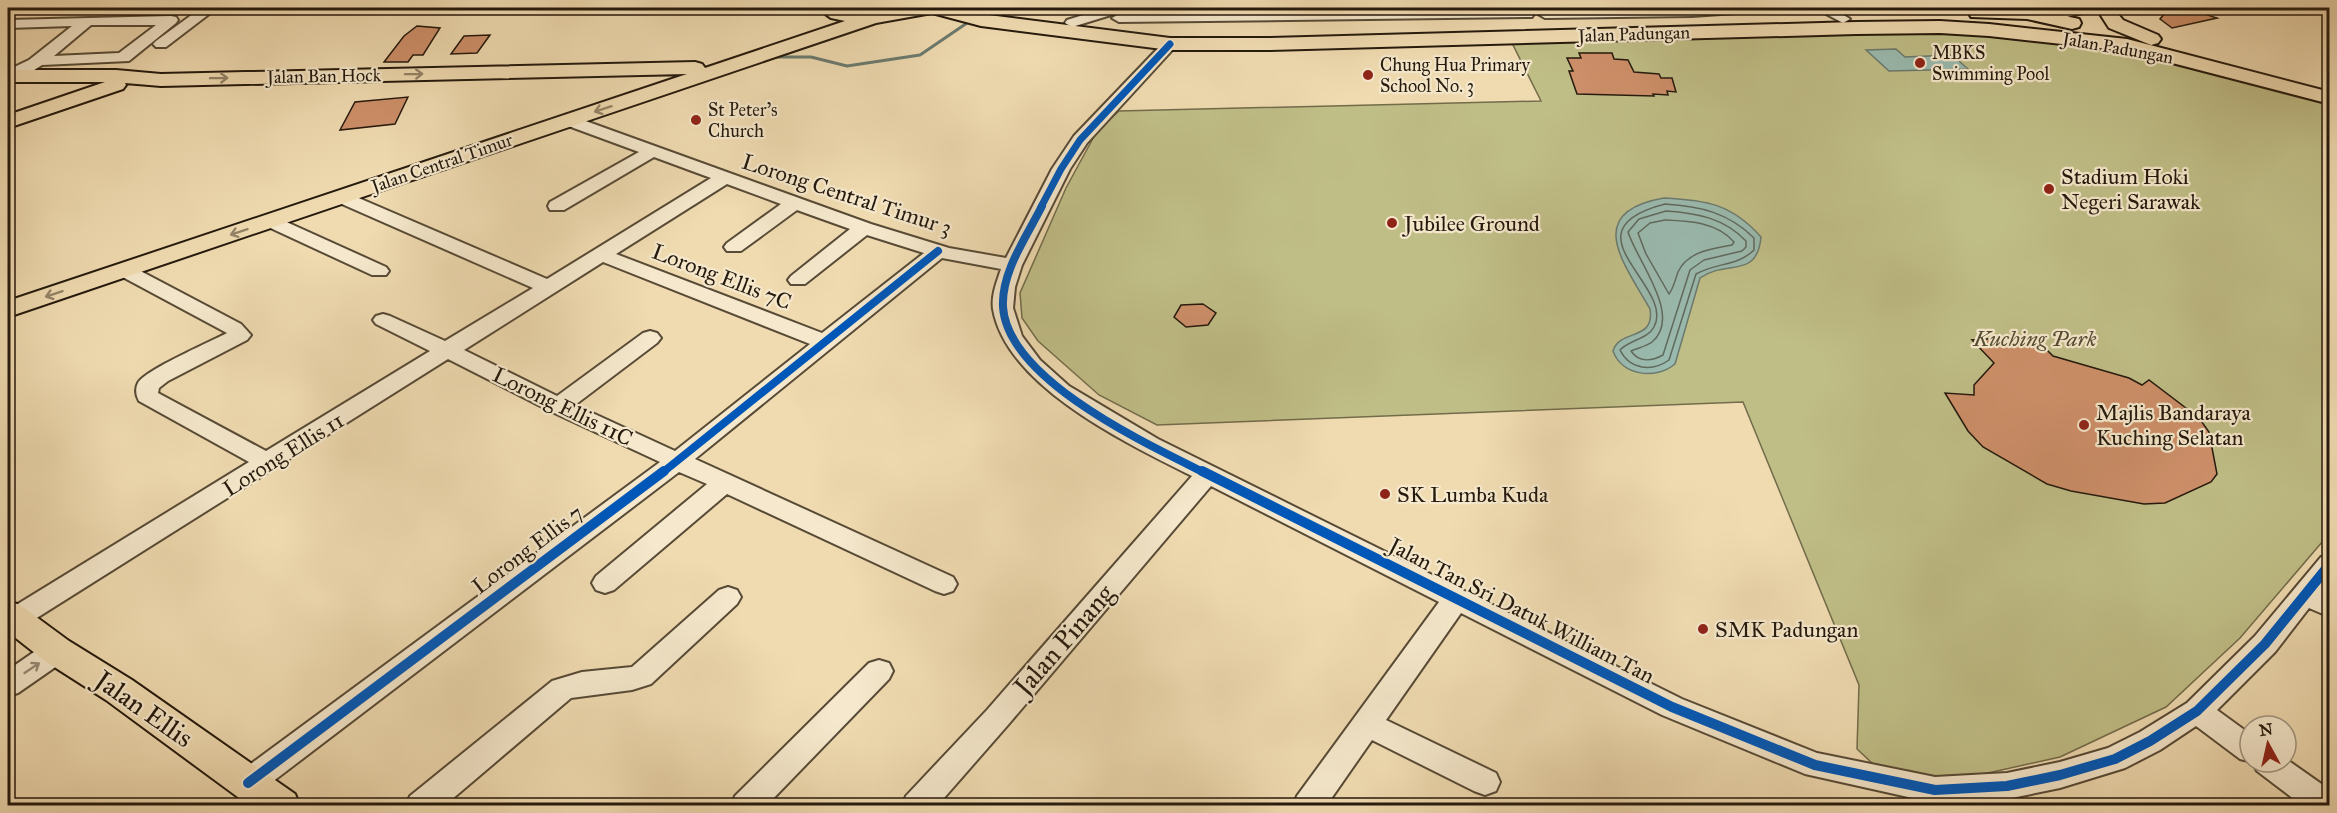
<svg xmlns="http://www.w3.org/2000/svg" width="2337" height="813" font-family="'IM FELL Great Primer',serif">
<rect width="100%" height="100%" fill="#f0dbb1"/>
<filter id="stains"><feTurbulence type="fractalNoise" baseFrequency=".00333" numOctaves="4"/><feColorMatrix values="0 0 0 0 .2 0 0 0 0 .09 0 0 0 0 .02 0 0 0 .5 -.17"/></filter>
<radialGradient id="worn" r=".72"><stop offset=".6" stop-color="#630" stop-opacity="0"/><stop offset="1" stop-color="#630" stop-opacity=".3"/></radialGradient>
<!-- green -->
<polygon fill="#c0be87" stroke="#726c4a" stroke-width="1.5" points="1962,32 2119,52 2193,67 2329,104 2329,534 2240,638 2166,707 2060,757 1979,775 1910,777 1872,763 1857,749 1859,685 1743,402 1157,425 1099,395 1038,341 1022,318 1020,293 1066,188 1097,131 1119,111 1541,101 1512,43"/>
<!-- water -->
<g fill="#9abbb0" stroke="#6b7a6f" stroke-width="1.5">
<polygon points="1896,49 1905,57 1952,55 1968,69 1889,71 1866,50"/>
<path d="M1664 198C1706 200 1732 204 1761 237 1757 280 1726 259 1700 278L1675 364C1656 380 1622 376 1613 351 1620 328 1655 342 1650 309 1623 262 1583 212 1664 198Z"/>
</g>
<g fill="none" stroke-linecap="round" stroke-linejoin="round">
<!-- shore -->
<g stroke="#5f6a5e" stroke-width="1.5">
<path d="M1665 204C1700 206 1729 213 1754 238V250C1738 266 1715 263 1696 274L1669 360C1652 372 1630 370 1620 350 1629 340 1648 339 1654 327 1676 286 1561 231 1665 204Z"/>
<path d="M1666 211C1697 213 1724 218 1746 241V247L1742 251 1704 260 1690 270 1663 355C1652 361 1639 363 1631 351 1638 348 1647 346 1652 342 1683 316 1637 261 1628 232L1639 219Z"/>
<path d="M1665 220C1690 221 1717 222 1734 242L1732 245C1712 249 1688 251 1678 272 1675 280 1674 287 1669 294L1646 254 1638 233 1650 223Z"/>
</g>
<!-- stream -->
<polyline stroke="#6b7a6f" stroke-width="3" points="776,57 811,57 847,66 920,55 967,23"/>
</g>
<!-- building -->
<g fill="#ce906a" stroke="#24190d" stroke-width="1.5">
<polygon points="2182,8 2186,8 2217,18 2172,28 2160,19 2166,12"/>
<polygon points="417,26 440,28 423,55 413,55 408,62 384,62 404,36"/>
<polygon points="490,35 477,53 451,54 464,36"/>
<polygon points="1579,53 1612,53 1614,59 1628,60 1634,72 1659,74 1661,78 1672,78 1676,92 1667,91 1668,95 1653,94 1654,96 1577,94 1569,71 1573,71 1567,58 1581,58"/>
<polygon points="408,97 395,124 340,130 355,102"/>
<polygon points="1203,304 1216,313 1208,325 1186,327 1174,317 1181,305"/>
<polygon points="2033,336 2053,356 2129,378 2142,385 2149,380 2199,418 2209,432 2217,474 2211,482 2165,503 2144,504 2071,491 2047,484 1983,447 1968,431 1945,393 1974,395 1974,385 1994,363 1972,340"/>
</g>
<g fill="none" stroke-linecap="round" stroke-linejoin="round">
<defs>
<g id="minor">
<polygon points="201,8 217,8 166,47 156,47 153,44 156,41"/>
<polygon points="1106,8 1126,8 1124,11 1072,27 1065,23 1067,20"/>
<polygon points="1694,8 1757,8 1750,12 1692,16 1545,18 1538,14 1545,10"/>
<polygon points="1815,8 1832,8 1850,19 1843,23"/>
<polygon points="2070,8 2092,8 2090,11 2051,21 2044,17 2046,14"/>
<polygon points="1527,10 1532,11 1534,14 1532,17 1119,22 1112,18 1119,14"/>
<path d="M171 16 176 17 178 20 176 23 129 61 42 65 28 74 8 80V70L29 60 72 26 8 28V20ZM91 25H156L119 53 54 56Z"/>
<path d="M1170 39 1175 41 1178 44 1175 47 1087 143 1070 169 1022 265 1015 287 1013 308 1022 336 1040 360 1069 386 1158 439 1682 699 1817 753 1935 777 2007 773 2060 762 2108 748 2140 732 2187 703 2255 636 2321 557 2330 555V583L2323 591 2330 594V617L2309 608 2275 652 2217 710 2250 734 2252 762 2240 759 2196 726 2160 750 2125 768 2060 788 2007 799 1935 803 1805 774 1662 715 1461 613 1386 720 1496 773 1500 782 1496 791 1485 795 1474 791 1372 740 1326 806H1293L1297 796 1439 602 1211 486 1007 726 937 806H902L906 796 987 710 1192 476C1128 444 1006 386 993 309 991 296 997 281 1001 269L942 258 695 459 953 577 957 584 953 591 944 594 935 591 727 494 614 590 605 593 596 590 592 583 596 576 707 484 679 472 259 792 248 796 237 792 233 783 237 774 660 462 550 411 448 359 24 626 15 629 8 627V610L249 462 139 401C136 396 135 389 138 383 145 370 210 342 227 333L117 274 114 270 117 266H131L241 324 251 335 247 340 168 381 159 388 158 393 266 451 430 351 376 324 373 320 376 316 383 314 390 316 445 341 533 288 335 201 332 197 335 193H347L547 279 711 178 654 157 564 210H550L548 206 550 202 639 152 563 124 561 120 563 116 569 115 871 224 949 248 1006 258 1052 169 1074 136 1165 41ZM727 184 781 204 727 243 724 247 727 251H741L797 210 850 229 791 276 788 280 791 284H805L867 235 924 253 822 333 616 254ZM603 262 810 344 675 451 575 405 657 343 661 338 657 333 650 331 643 333 557 396 464 350Z"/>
<polygon points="271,215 386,267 389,271 386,275 372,275 264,225 262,221 264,217"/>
<polygon points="728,587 737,590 741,597 737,604 651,684 632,690 571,698 444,806 406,806 410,796 552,681 582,672 632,667 719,590"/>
<polygon points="57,640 67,643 71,651 67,659 18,693 8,696 8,670 47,643"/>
<polygon points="879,660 889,663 893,671 889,679 766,806 731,806 735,796 869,663"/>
<polygon points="2286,759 2330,790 2330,806 2303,806 2257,771 2252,762 2286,762"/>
</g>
<g id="major">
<polygon points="817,8 839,8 863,13 907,8 954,8 981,14 1170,38 1270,38 1856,22 1940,21 1989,24 2127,39 2330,92 2330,104 2126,51 1989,36 1940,33 1856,34 1270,50 1170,50 981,26 932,13 876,23 8,317 8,301 687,74 161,86 125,83 126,85 123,89 8,128 8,115 105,82 8,82 8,70 116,70 161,74 695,62 702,64 705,68 845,21 831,18"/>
<polygon points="1978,8 2027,8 2079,19 2081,23 2079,27 2072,29 2027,19 1971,17 1969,13 1971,9"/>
<polygon points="2102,8 2120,8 2118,14 2123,20 2158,35 2161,39 2158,43 2151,45 2109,28 2100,14"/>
<polygon points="8,601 20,605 69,641 132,680 295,794 300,806 250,806 106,700 45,661 8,632"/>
</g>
</defs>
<!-- minor casing -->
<use href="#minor" stroke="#574a36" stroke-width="4"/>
<!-- major casing -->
<use href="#major" stroke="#24190d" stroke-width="4"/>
<!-- minor -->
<use href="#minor" fill="#f5e8cc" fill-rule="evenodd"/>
<!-- major -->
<use href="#major" fill="#f0dbb1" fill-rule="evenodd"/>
<defs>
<polyline id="cycleway-far2" points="1041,207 1061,169 1080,140 1170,44"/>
<g id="cycleway-far1">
<path d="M1042 206C1027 236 1001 272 1003 307 1008 380 1147 444 1205 473"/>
<polyline points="662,473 938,251"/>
</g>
<g id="cycleway">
<polyline points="1202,471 1672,707 1815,765 1935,790 2007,786 2060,775 2115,759 2150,741 2197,711 2265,644 2330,564"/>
<polyline points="248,783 664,471"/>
</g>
</defs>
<!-- cycleway-far2 casing -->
<use href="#cycleway-far2" stroke="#f5e8cc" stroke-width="10"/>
<!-- cycleway-far1 casing -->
<use href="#cycleway-far1" stroke="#f5e8cc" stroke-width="12"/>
<!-- cycleway casing -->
<use href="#cycleway" stroke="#f5e8cc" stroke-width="14"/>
<!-- cycleway-far2 -->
<use href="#cycleway-far2" stroke="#0057b8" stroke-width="7"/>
<!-- cycleway-far1 -->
<use href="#cycleway-far1" stroke="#0057b8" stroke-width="8"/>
<!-- cycleway -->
<use href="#cycleway" stroke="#0057b8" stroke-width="10"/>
</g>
<!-- one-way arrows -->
<defs><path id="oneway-shaft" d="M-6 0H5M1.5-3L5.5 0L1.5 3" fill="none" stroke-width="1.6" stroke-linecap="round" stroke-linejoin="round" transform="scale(1.5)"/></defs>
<g stroke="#948467">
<use href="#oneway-shaft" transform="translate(414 74) rotate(-1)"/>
<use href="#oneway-shaft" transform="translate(219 78) rotate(-1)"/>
<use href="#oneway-shaft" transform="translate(603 109) rotate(162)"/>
<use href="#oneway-shaft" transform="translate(239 232) rotate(162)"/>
<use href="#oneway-shaft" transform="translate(54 294) rotate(162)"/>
</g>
<use stroke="#978b76" href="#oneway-shaft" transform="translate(32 668) rotate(-34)"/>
<!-- markers -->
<g fill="#8f2418" stroke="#f5e8cc" stroke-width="2">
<circle cx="1920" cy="63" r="6"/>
<circle cx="1368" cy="75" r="6"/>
<circle cx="696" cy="120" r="6"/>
<circle cx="2049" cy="189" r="6"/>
<circle cx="1392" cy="223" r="6"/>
<circle cx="2084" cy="425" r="6"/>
<circle cx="1385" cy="494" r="6"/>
<circle cx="1703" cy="629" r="6"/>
</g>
<g text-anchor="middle" stroke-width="4.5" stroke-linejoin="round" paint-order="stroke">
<!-- far-street labels -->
<g font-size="18" fill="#24190d" stroke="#f5e8cc">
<text transform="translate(1634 34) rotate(-2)" y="6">Jalan Padungan</text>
<text transform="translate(2118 48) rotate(10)" y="6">Jalan Padungan</text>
<text transform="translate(324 76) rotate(-1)" y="6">Jalan Ban Hock</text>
<text transform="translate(442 163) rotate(-19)" y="6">Jalan Central Timur</text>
</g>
<!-- far-poi labels -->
<g font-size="18" fill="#24190d" stroke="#f5e8cc" text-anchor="start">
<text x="1932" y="59">MBKS<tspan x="1932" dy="21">Swimming Pool</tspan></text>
<text x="1380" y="71">Chung Hua Primary<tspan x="1380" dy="21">School No. 3</tspan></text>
<text x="708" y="116">St Peter’s<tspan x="708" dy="21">Church</tspan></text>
</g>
<!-- poi labels -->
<g font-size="22" fill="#24190d" stroke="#f5e8cc" text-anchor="start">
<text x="2061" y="184">Stadium Hoki<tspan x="2061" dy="25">Negeri Sarawak</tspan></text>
<text x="1404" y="231">Jubilee Ground</text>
<text x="2096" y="420">Majlis Bandaraya<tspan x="2096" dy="25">Kuching Selatan</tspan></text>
<text x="1397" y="502">SK Lumba Kuda</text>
<text x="1715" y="637">SMK Padungan</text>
</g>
<!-- street labels -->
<g font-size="22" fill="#24190d" stroke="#f5e8cc">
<text transform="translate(847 194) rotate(18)" y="8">Lorong Central Timur 3</text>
<text transform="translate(722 276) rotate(21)" y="8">Lorong Ellis 7C</text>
<text transform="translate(563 406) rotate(26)" y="8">Lorong Ellis 11C</text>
<text transform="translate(283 454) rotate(-32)" y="8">Lorong Ellis 11</text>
<text transform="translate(527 549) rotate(-37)" y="8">Lorong Ellis 7</text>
<text transform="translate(1522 610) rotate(27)" y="8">Jalan Tan Sri Datuk William Tan</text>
</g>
<!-- park labels -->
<g font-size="22" font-style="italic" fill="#534b32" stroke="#f5e8cc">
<text x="2035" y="346">Kuching Park</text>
</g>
<!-- near-street labels -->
<g font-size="27" fill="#24190d" stroke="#f5e8cc">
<text transform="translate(1064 640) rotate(-49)" y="9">Jalan Pinang</text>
<text transform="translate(144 709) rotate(35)" y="9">Jalan Ellis</text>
</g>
</g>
<!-- margin -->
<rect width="2337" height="813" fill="none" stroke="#f0dbb1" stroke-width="30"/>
<rect x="9" y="9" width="2319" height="795" fill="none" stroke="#24190d" stroke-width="3"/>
<rect x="15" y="15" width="2307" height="783" fill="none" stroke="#24190d" stroke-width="1.5"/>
<!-- north arrow -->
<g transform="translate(2268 744) rotate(352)"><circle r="28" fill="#f5e8cc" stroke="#a19580" stroke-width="1.5"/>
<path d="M0-4.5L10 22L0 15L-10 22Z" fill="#8f2418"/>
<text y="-9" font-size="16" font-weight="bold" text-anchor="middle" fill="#24190d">N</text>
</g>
<rect width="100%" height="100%" filter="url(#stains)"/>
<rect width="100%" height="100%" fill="url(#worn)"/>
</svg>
